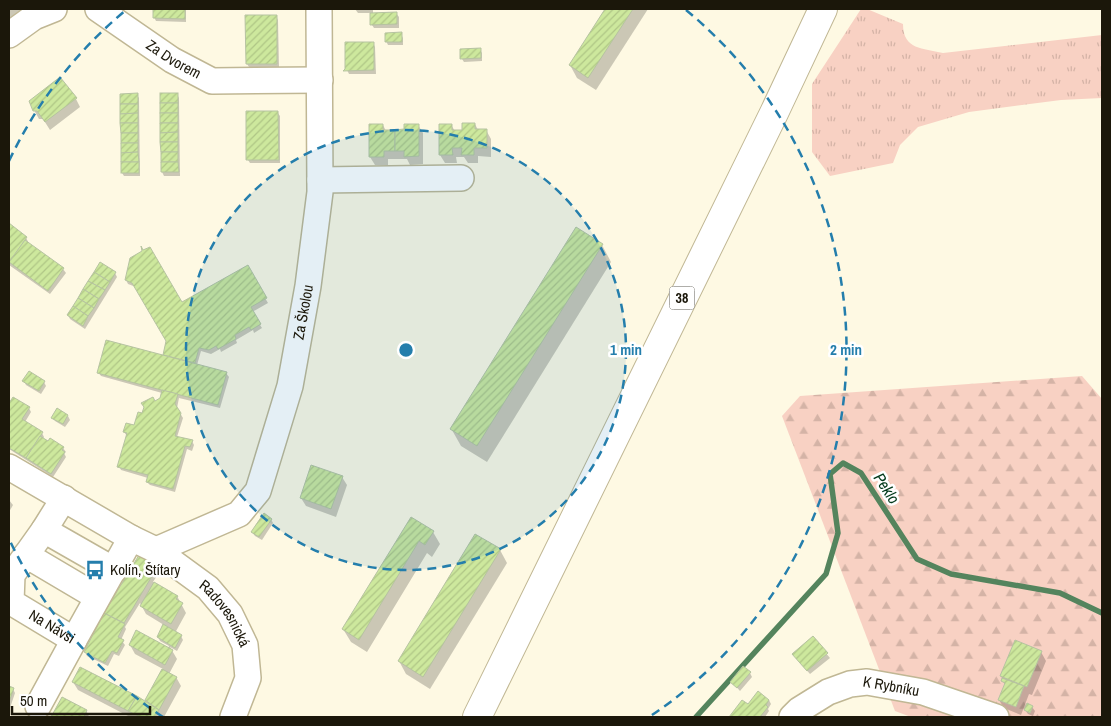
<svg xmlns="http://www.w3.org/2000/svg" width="1111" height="726" font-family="'Archivo Narrow',sans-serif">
<defs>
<pattern id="grass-tufts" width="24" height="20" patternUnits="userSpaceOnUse" patternTransform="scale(1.25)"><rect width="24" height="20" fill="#f8d1c3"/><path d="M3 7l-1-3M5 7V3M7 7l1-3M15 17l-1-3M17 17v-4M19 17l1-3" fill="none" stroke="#d4b3a6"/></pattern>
<pattern id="forest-firs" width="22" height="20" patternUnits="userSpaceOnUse" patternTransform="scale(1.25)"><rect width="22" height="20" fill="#f8d1c3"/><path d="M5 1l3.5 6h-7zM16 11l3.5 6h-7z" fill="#d4b3a6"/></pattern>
<pattern id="building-hatch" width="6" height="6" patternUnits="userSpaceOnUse" patternTransform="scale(1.25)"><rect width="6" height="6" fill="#cde89d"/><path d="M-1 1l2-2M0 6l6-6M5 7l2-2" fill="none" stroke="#afc686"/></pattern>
</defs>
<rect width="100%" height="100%" fill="#fef9e3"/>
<!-- grass -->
<path fill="url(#grass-tufts)" d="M861 9H867L903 24C903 50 923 48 943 53L1102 35V98L1061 100 969 112 918 127 900 145 893 163 830 176 812 152V84Z"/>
<!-- forest -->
<polygon fill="url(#forest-firs)" points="1082,376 1102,399 1102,717 911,717 895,711 782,416 800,396"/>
<!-- shadow -->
<g fill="#0003">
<polygon points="9,9 42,9 9,24"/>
<polygon points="155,9 186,9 186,22 156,21 154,17"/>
<polygon points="355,9 373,9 373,14 396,13 399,17 399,28 374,28 372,25 371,13 358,13"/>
<polygon points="606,9 648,9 596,90 577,78 570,65"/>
<polygon points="276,16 278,20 279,67 249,67 247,64"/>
<polygon points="401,34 403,38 403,45 388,45 386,41"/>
<polygon points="373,43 375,47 376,74 349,74 347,70"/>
<polygon points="480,50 482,53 482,61 464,62 462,59"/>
<polygon points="161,94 177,94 179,98 180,176 164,176 162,172"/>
<polygon points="137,95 139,98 140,176 124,176 122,173"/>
<polygon points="76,99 80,107 50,130 43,119 39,119 34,110"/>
<polygon points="277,112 280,116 280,163 250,163 248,160"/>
<polygon points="475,124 478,130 486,130 491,139 491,157 478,156 478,163 468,163 464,157 456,157 457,163 445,163 440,155 451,125 455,131 463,131"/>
<polygon points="383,125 386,131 405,131 418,125 423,133 423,164 410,165 407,159 388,159 388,165 375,165 370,157"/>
<polygon points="9,225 26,238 30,245 63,269 66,273 50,294 9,265"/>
<polygon points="602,245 611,262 487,462 461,446 452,430"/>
<polygon points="247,267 268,303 252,312 262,328 254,333 253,330 236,340 237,343 221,352 220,349 211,354 201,351 197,365 226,373 229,377 220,408 179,398 177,408 183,418 177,437 192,441 194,445 192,451 187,449 175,492 150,485 147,482 148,478 121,470 119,466 127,436 124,432 135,426 155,402 161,399 162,393 101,376 99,373 164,356 167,341 136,287 128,284 126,280 182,304"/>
<polygon points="115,273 117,277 85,329 70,319 68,315"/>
<polygon points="24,381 44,382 46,386 41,394 26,385"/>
<polygon points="13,398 29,408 31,412 25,422 42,433 44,437 43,439 63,448 66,452 64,453 66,457 53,477 9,449 9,405"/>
<polygon points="68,416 70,420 65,427 55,421 53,418"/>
<polygon points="342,477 347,485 336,517 306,506 301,498"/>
<polygon points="9,500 13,505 9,512"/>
<polygon points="411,518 433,532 440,544 432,557 427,553 367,652 351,642 343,629"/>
<polygon points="271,519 273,523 262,540 255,536 252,532"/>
<polygon points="500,550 507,563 430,689 406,674 399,661"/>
<polygon points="140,556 157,567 160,571 153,582 177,596 186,613 175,633 181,636 183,640 177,651 170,647 177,659 169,674 176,677 181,686 164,717 130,717 78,690 73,682 145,702 163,669 135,654 130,645 168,648 169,646 160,641 158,637 164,625 146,614 140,603 125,627 126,629 121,640 125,645 119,656 114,654 108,666 87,656 85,652 105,614"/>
<polygon points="813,638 830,658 810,674 796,658"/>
<polygon points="1041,652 1046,661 1032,695 1029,694 1021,715 1004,708 999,700 1005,685 1001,676"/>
<polygon points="750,673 752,677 740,691 732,682"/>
<polygon points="9,688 13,689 15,693 9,711"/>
<polygon points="62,698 86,711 89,715 87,717 53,717"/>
<polygon points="769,700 771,704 768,709 769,711 765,717 730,717 742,701 748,706"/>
<polygon points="1032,707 1035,711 1033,716 1028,714 1025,710"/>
</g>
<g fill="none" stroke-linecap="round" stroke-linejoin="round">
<!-- stream -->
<polyline stroke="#54845d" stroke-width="5.5" points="696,717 826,574 838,533 830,474 843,463 861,473 917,559 951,574 1060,593 1102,613"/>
</g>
<!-- building -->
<g fill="url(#building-hatch)" stroke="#b6c3a1">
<polygon points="153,9 185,9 185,19 153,18"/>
<polygon points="605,9 633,9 588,78 569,65"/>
<polygon points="397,12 397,24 370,25 370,13"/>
<polygon points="245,15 277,15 277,64 246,64"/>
<polygon points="402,32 402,42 385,42 385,33"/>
<polygon points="345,42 374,42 374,70 343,71 345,69"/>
<polygon points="481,48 481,58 460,59 460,49"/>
<polygon points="60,77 77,98 45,122 37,111 33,111 29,101"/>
<polygon points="138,93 138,104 120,104 120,94"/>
<rect x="160" y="93" width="18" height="10"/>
<rect x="160" y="103" width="18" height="10"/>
<polygon points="120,104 138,104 138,113 120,114"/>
<polygon points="246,111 278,111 279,160 246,160"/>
<polygon points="138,113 138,123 120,123 120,114"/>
<rect x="160" y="113" width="18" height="10"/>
<polygon points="120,123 138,123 138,133 121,133"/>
<polygon points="160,123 178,123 178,132 160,133"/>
<polygon points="462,123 475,123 475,129 487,129 487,148 474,148 474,155 461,155 462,148 452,148 453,155 439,155 439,124 452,124 452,130 462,130"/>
<polygon points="369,124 383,124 383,130 395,130 395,151 384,151 384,157 369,157"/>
<polygon points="404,124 419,124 419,156 404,157 404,151 395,151 395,130 404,129"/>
<polygon points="178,132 178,142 160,142 160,133"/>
<rect x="121" y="133" width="17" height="10"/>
<polygon points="160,142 178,142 178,152 161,152"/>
<polygon points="121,143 138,143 138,152 121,153"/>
<polygon points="138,152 139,162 121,162 121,153"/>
<rect x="161" y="152" width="17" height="10"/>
<rect x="121" y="162" width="18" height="11"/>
<polygon points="161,162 178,162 179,172 161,172"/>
<polygon points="9,223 27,237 11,260 9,258"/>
<polygon points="576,227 603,244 477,446 450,429"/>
<polygon points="25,240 64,268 48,291 9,262"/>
<polygon points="141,246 143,250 150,247 182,302 248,265 267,298 251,307 261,324 251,330 249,327 235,335 236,339 218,349 216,346 209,350 199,348 195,363 163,355 166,341 132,283 125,280 130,258 142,251"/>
<polygon points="100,262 116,272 110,282 94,272"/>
<polygon points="94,272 110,282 105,290 88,281"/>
<polygon points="88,281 105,290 99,299 83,289"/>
<polygon points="83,289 99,299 94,308 78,298"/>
<polygon points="78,298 94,308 88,316 73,306"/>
<polygon points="73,306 88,316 83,326 67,315"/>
<polygon points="106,340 227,372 218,405 97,373"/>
<polygon points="29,371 45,381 39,391 22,381"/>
<polygon points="162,390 178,394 175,404 181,413 175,436 193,440 190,447 185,446 173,489 146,482 148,475 117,467 127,433 123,432 126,423 134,425 138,412 142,413 144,407 141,403 153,397 155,401 160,398"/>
<polygon points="13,397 30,407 22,419 43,432 26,458 9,448 9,403"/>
<polygon points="57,408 68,415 63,424 51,418"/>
<polygon points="40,436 48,441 50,438 64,447 62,450 65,452 51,474 26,458"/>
<polygon points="311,465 343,476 331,509 300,498"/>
<polygon points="264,513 272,519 259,537 251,532"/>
<polygon points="411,517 434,531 425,545 419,541 359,640 342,629"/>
<polygon points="475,534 501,549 423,677 398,661"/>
<polygon points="139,555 158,566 124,623 104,613"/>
<polygon points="154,582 178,596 176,599 183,603 171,624 140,606"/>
<polygon points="104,613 125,624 118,637 124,640 117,653 112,651 105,663 84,652"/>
<polygon points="163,624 182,635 175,648 157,637"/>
<polygon points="136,630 173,650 165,665 129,645"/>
<polygon points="813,636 828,653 807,671 792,654"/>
<polygon points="1015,640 1042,651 1027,687 1000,676"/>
<polygon points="743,666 751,672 737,688 730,682"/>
<polygon points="80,667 137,696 128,711 72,682"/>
<polygon points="162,669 177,677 159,710 145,700"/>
<polygon points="1002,678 1024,686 1016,707 998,700 1005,683 1001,681"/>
<polygon points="9,686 14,688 9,702"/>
<polygon points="758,691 769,700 766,705 768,707 760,717 729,717 742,700 748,704"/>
<polygon points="137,696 159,710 155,717 141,717 128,711"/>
<polygon points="62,697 87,710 84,717 51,717"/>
<polygon points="1027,703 1033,706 1030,713 1024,710"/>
</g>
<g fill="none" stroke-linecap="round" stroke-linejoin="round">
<defs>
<g id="minor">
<path id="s1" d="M98 9 172 60 212 81 320 80"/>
<polyline points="9,35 34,17 54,9"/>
<polyline points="320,180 461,178"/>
<path id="s2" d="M9 467 131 538 156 550 208 588 230 614 245 645 248 678 233 717"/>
<polyline points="64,498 44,530 114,570"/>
<path id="s3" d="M44 530 12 575 11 602 74 640 131 538"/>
<path id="s4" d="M156 550 239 514 258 491 290 386 308 286 320 192 319 9"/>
<polyline points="26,555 97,597"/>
<polyline points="38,706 74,640"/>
<path id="s5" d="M792 717 799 710 828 692 850 684 867 682 923 692 996 717"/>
</g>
<polyline id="major" points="477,717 774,113 823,9"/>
</defs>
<!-- minor casing -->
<use href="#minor" stroke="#c0b794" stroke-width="28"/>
<!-- major casing -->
<use href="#major" stroke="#c0b794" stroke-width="30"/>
<!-- minor -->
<use href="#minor" stroke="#fff" stroke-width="25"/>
<!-- major -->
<use href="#major" stroke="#fff" stroke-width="28"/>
</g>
<!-- distance rings -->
<circle cx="406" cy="350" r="220" fill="#247eac" fill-opacity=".12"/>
<g fill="none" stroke="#247eac" stroke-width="2.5" stroke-dasharray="9 6">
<circle cx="406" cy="350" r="220"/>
<path d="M163 717A440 440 0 0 1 9 539M9 161A440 440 0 0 1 126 10M686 10A440 440 0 0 1 649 717"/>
</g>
<!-- icons -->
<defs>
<symbol id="bus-bare" viewBox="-9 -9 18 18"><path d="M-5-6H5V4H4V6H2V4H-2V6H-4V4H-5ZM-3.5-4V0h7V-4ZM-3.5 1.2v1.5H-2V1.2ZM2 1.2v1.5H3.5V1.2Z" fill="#247eac" stroke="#fff" stroke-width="2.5" paint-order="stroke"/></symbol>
</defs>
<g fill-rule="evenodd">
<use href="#bus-bare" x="81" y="556" width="28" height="28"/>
</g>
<g text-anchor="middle" stroke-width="5" stroke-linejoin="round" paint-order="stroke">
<!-- shield labels -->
<rect fill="#fff" stroke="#5f5d54" stroke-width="1" x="669.5" y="286.5" width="25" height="23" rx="4"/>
<g font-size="14" font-weight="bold" fill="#1b170a">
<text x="682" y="303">38</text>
</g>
<!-- street labels -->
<g font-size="15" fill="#1b170a" stroke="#fff">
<text dy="5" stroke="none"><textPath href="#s1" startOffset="91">Za Dvorem</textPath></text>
<text dy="5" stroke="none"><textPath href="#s4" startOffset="305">Za Školou</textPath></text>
<text dy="5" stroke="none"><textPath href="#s2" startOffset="264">Radovesnická</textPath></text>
<text dy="5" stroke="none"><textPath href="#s3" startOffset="130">Na Návsi</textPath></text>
<text dy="5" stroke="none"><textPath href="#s5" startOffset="109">K Rybníku</textPath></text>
</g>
<!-- poi labels -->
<g font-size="15" fill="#1b170a" stroke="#fff" text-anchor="start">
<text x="110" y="575">Kolín, Štítary</text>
</g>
<!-- water labels -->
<g font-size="16" font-style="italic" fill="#003819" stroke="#fff">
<text transform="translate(887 488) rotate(57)" y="6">Peklo</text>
</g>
</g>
<circle cx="406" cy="350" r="8" fill="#247eac" stroke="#fff" stroke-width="2.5"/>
<g font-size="15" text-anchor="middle" font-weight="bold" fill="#247eac" stroke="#fff" stroke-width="5" stroke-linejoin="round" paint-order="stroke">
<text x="626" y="355">1 min</text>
<text x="846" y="355">2 min</text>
</g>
<!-- border -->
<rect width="1111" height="726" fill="none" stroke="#1b170a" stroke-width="20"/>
<!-- scale -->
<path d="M12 706v8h138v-8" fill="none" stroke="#1b170a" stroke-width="2.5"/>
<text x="20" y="706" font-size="15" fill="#1b170a" stroke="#ffffff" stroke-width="4" paint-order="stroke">50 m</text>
</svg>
